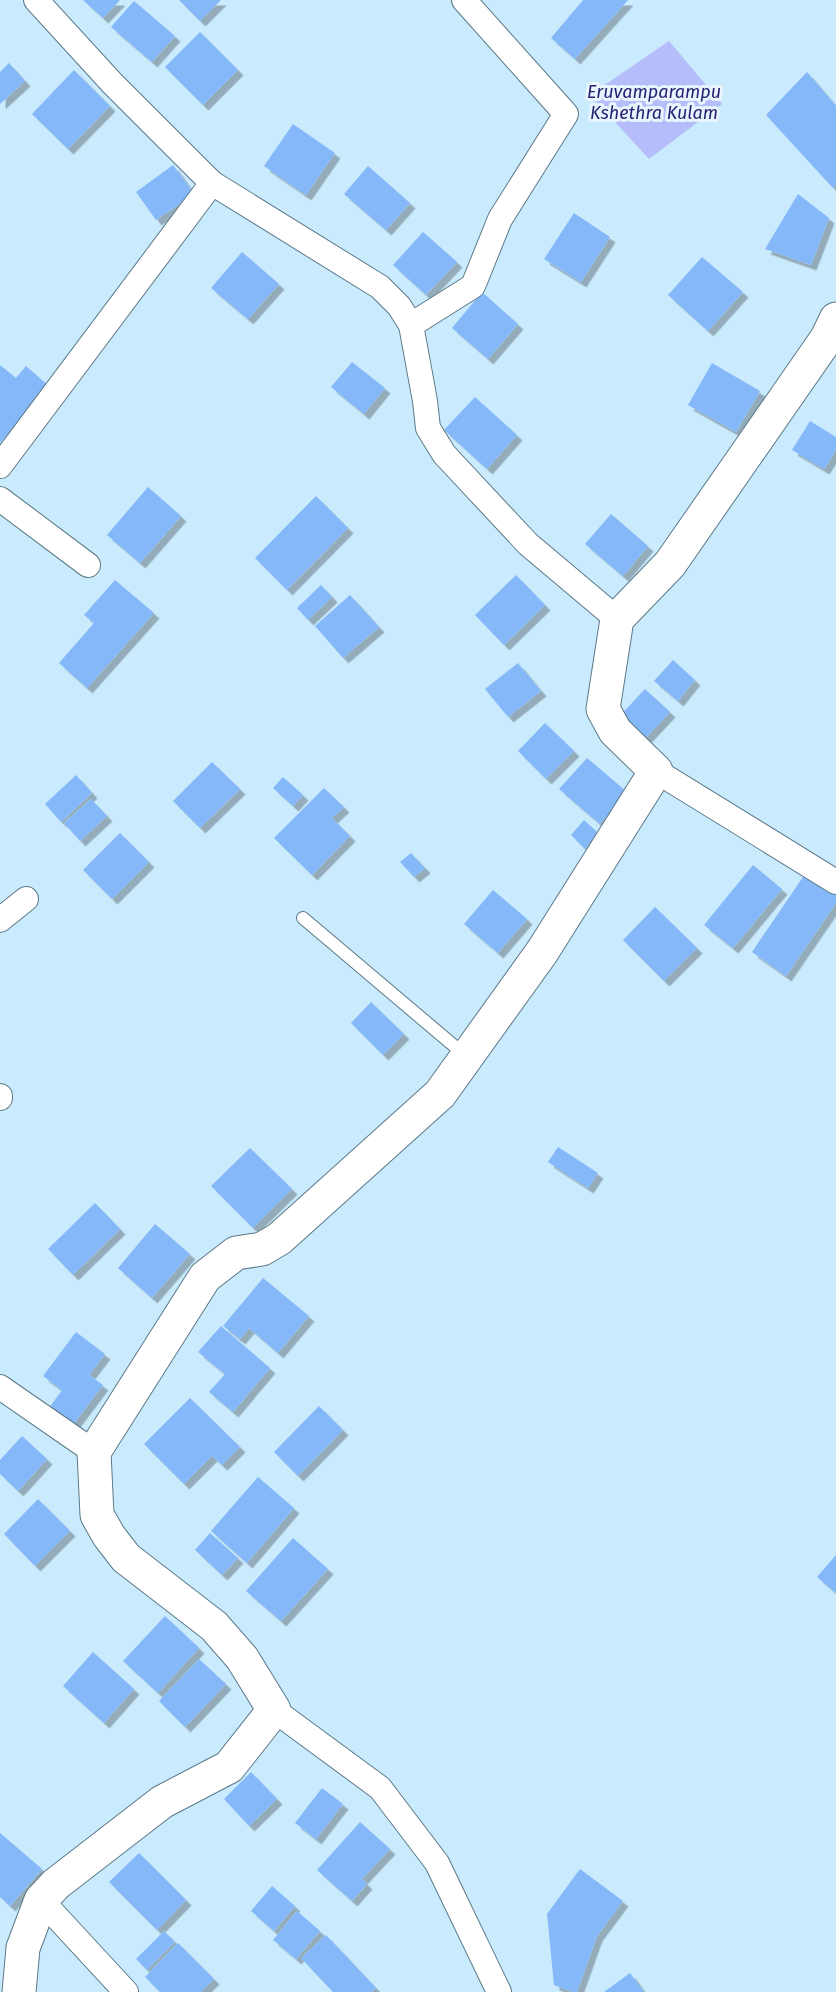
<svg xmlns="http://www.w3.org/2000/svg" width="836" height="1992" font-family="'Fira Sans',sans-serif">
<defs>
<filter id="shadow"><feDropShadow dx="5.5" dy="5.5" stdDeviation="0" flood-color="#0004"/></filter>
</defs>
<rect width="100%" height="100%" fill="#caebfd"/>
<!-- water -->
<polygon fill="#b5bdfa" points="669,41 722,104 649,159 590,95"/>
<!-- building -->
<g fill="#85b8f9" filter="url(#shadow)">
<polygon points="83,0 120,0 103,18"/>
<polygon points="179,0 221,0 200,21"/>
<polygon points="583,0 628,0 575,59 551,38"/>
<polygon points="134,1 175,36 152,62 111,27"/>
<polygon points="200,32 238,70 203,105 165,67"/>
<polygon points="9,63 25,81 0,104 0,72"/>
<polygon points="74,70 110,106 68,149 32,114"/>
<polygon points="807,72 836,106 836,184 833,188 766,115"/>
<polygon points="293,124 335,153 306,195 264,166"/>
<polygon points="173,165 194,194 156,220 136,192"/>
<polygon points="368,166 410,203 386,230 344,194"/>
<polygon points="798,194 829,218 811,265 765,249"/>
<polygon points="574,213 610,237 581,282 544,259"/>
<polygon points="423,232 457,262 426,295 393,265"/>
<polygon points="242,252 279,284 248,319 211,288"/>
<polygon points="702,257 743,292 708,331 668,295"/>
<polygon points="482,292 518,324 488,359 452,328"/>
<polygon points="352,362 385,388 364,414 331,387"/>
<polygon points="712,363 760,391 736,432 688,405"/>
<polygon points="0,365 16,378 26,366 49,386 0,443"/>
<polygon points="475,397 517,435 487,469 444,430"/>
<polygon points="810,421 836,437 836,450 824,469 792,450"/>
<polygon points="148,487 181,516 140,563 107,535"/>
<polygon points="316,496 348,528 287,590 255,558"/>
<polygon points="611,514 648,546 623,576 585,544"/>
<polygon points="516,575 545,605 504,645 475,615"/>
<polygon points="115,580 154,613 87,688 59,663 94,623 84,615"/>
<polygon points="321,585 332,597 308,620 297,608"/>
<polygon points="350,595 379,627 343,658 315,626"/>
<polygon points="673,660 695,680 678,701 654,681"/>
<polygon points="518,663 541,691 508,717 485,689"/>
<polygon points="645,689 670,712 639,745 614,722"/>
<polygon points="545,723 574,751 546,779 518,751"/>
<polygon points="587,758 627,792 600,824 559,789"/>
<polygon points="212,762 240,789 200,828 173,801"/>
<polygon points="76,775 92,793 61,822 45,804"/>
<polygon points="283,777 303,795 293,806 273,788"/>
<polygon points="324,788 344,807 332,818 350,836 312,875 274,838"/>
<polygon points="91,799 107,816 80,841 64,823"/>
<polygon points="584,820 598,833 585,849 571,835"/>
<polygon points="120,833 149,862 112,899 83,870"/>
<polygon points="411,853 425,868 414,877 400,862"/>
<polygon points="753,865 782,889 733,948 704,925"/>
<polygon points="805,874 836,895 836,903 786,976 752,952"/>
<polygon points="493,890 527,919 498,953 464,924"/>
<polygon points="655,907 697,948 664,981 623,940"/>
<polygon points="371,1002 404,1034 383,1055 351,1023"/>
<polygon points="558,1147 598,1173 588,1188 548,1162"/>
<polygon points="250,1148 292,1189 253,1228 211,1186"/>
<polygon points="95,1203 120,1229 73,1275 48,1249"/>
<polygon points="155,1224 190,1254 152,1298 118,1268"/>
<polygon points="263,1278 309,1316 278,1353 249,1328 240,1339 223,1326"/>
<polygon points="221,1326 270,1368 233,1412 209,1392 225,1374 198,1352"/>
<polygon points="76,1332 105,1354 89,1375 103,1385 72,1426 49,1408 62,1390 43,1376"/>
<polygon points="190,1398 240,1447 222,1465 212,1456 184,1484 144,1444"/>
<polygon points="319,1406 343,1430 298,1476 274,1452"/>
<polygon points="22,1436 47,1459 18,1491 0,1474 0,1460"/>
<polygon points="258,1477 294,1508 247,1563 211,1531"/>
<polygon points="38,1499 70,1531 35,1566 4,1534"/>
<polygon points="210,1533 238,1558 222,1575 195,1550"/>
<polygon points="293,1538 328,1569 281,1621 246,1591"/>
<polygon points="836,1555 836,1593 817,1577"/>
<polygon points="165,1616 199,1648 158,1693 123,1661"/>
<polygon points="93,1652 134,1689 104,1723 63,1686"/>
<polygon points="199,1659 226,1684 185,1727 159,1701"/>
<polygon points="251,1772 277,1799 249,1826 224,1799"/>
<polygon points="322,1788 343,1804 316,1839 295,1823"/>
<polygon points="360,1822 390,1849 362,1879 367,1884 352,1901 317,1870"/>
<polygon points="0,1833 42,1869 10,1906 0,1897"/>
<polygon points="139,1853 186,1900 157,1930 109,1882"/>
<polygon points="580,1869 623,1901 597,1936 577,1992 573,1992 554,1985 547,1914"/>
<polygon points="272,1886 295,1906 274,1931 251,1911"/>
<polygon points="297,1911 320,1931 296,1959 273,1940"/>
<polygon points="164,1931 175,1942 147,1970 136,1959"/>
<polygon points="326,1935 376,1988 371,1992 333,1992 301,1958"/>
<polygon points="178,1943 214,1979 201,1992 160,1992 145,1977"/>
<polygon points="630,1973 644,1992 604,1992"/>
</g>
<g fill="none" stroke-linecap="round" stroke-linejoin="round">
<defs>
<polyline id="lane" points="303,918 466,1056"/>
<g id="street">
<polyline points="36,0 112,83 212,183 380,287 399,306 411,325 425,401 428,428 444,454 528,544 617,619"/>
<polyline points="411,325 473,286 500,219 566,114 464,0"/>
<polyline points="0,466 212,183"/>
<polyline points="0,499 88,565"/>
<polyline points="656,771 836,882"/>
<polyline points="0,920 26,899"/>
<polyline points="0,1096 0,1098"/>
<polyline points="0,1387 94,1452"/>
<polyline points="274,1710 380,1788 437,1863 499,1992"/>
<polyline points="41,1900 126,1992"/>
</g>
<polyline id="secondary" points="19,1992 23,1948 41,1900 56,1884 162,1802 229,1767 274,1710 242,1658 214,1626 126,1558 109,1536 97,1515 94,1452 205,1277 236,1253 262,1249 279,1239 440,1094 542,952 656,771 615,731 603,709 617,619 670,564 827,338 836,319"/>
</defs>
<!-- lane casing -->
<use href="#lane" stroke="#5b7988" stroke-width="14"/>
<!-- street casing -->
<use href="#street" stroke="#5b7988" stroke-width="26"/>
<!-- secondary casing -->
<use href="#secondary" stroke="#5b7988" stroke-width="35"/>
<!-- lane -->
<use href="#lane" stroke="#fff" stroke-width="12"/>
<!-- street -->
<use href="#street" stroke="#fff" stroke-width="24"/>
<!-- secondary -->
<use href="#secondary" stroke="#fff" stroke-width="33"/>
</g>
<g text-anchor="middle" stroke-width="6" stroke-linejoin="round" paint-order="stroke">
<!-- water labels -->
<g font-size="18" font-style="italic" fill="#272075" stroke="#e8f5fc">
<text x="654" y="98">Eruvamparampu<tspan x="654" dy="21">Kshethra Kulam</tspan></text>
</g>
</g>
</svg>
